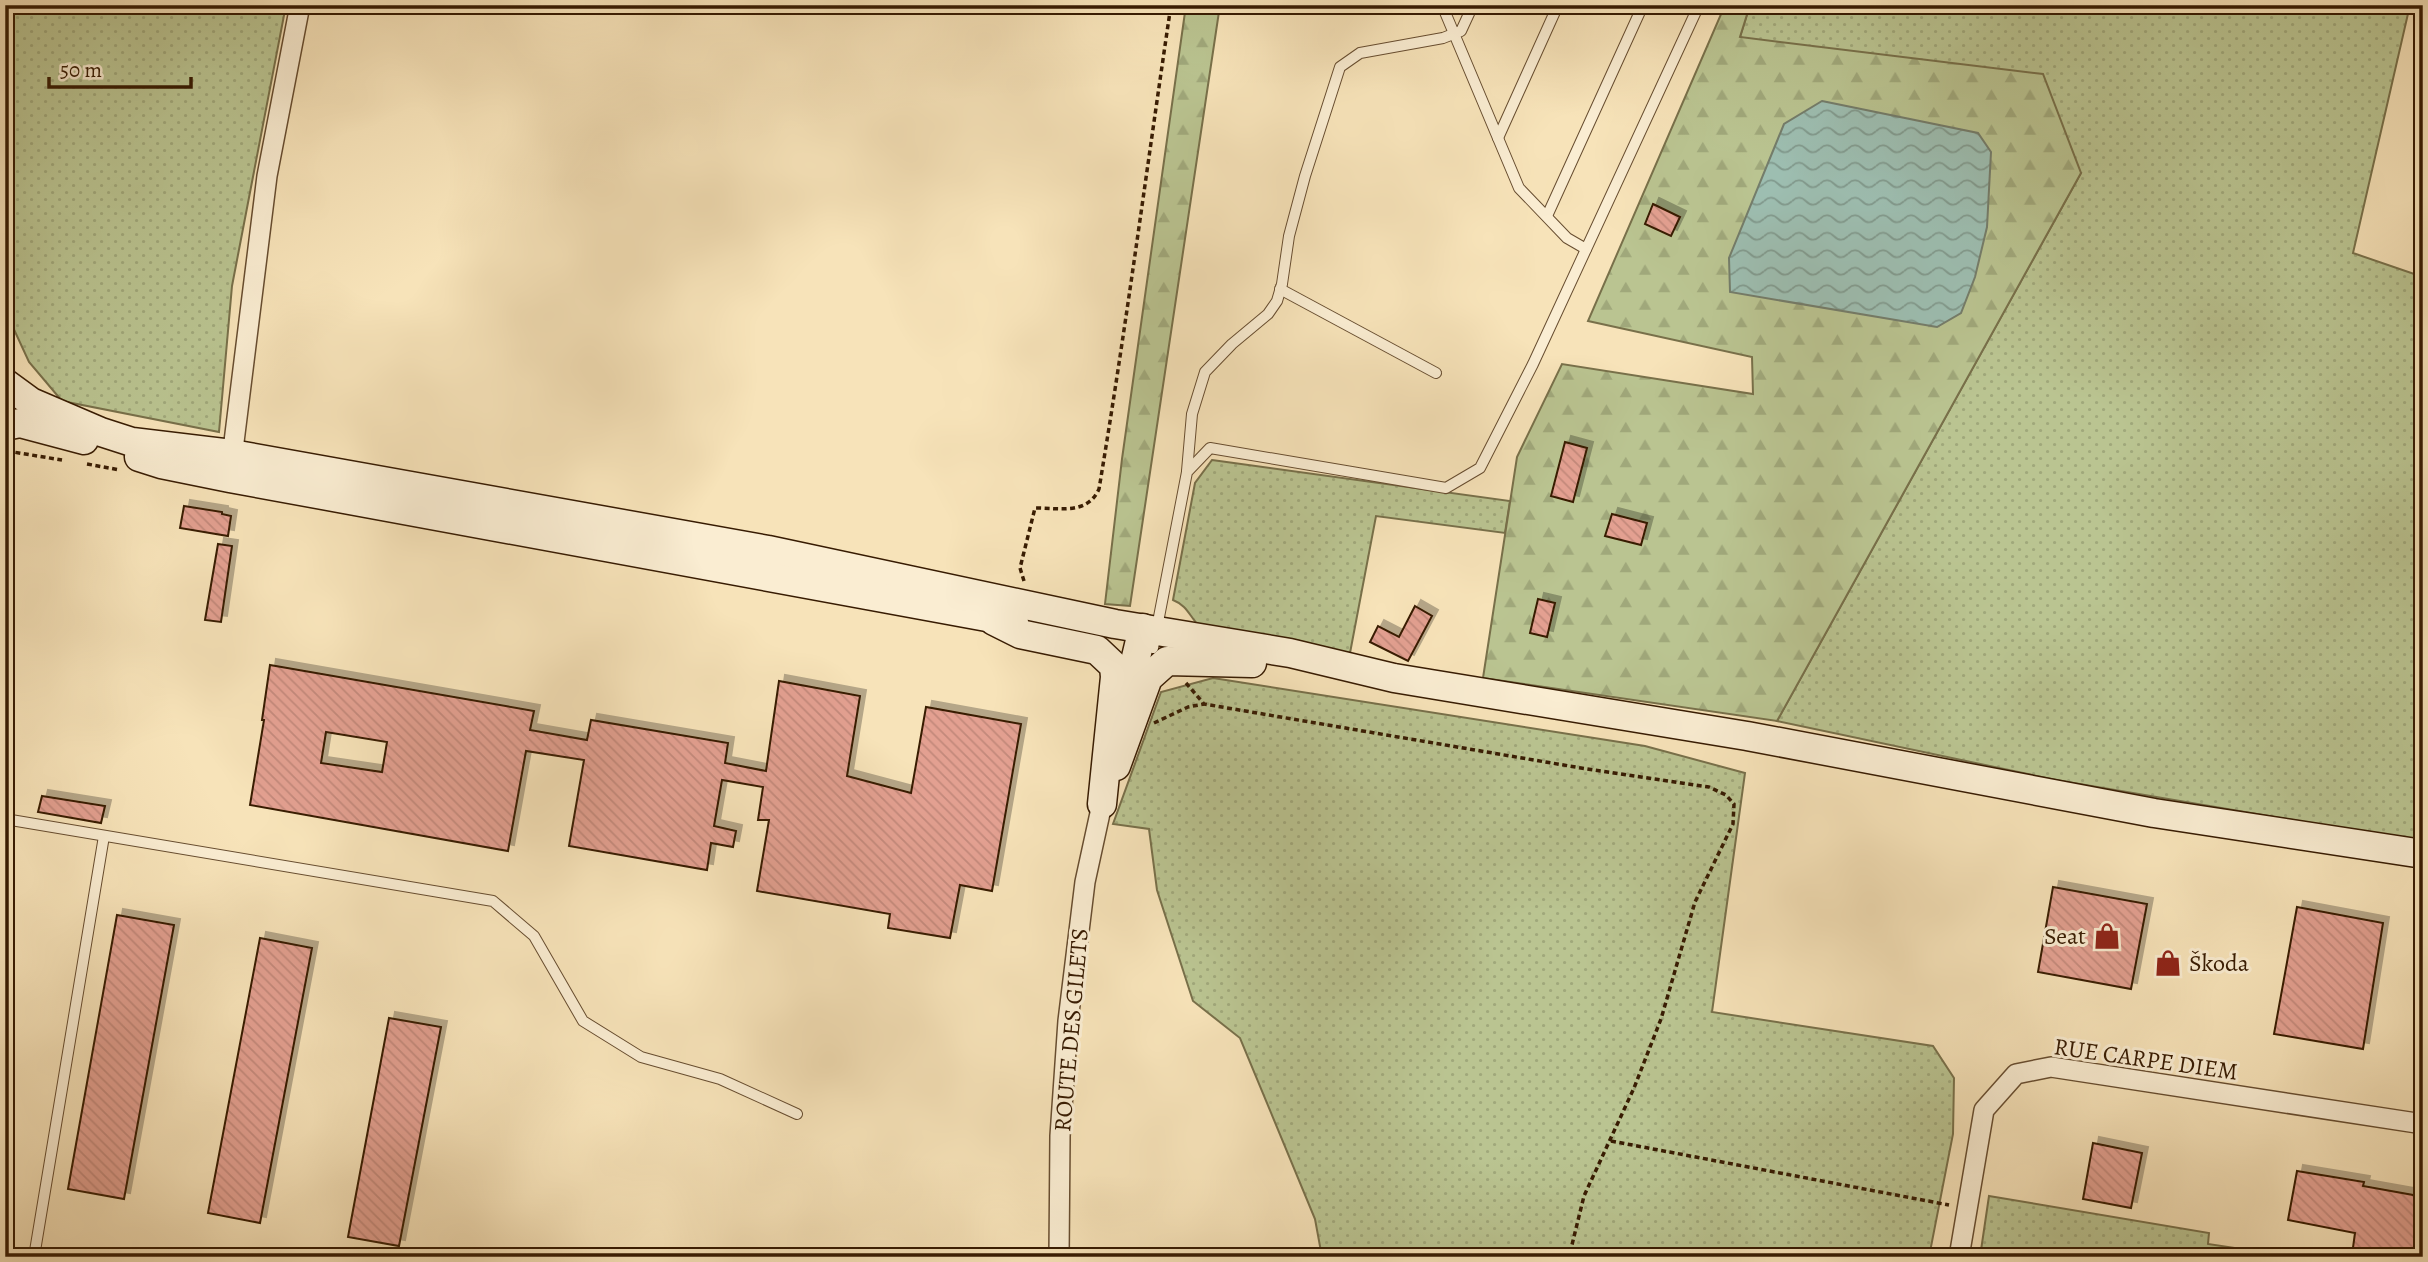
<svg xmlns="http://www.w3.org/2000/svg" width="2428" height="1262" font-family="Alegreya,serif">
<defs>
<pattern id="grass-dots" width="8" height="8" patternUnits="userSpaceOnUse" patternTransform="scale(1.75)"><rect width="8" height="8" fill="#bac491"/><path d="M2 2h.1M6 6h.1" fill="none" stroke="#a0a87b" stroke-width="1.8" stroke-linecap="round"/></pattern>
<pattern id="forest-firs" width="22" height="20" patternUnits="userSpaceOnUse" patternTransform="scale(1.75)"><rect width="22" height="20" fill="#bac491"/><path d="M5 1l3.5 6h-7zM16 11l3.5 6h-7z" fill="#a0a87b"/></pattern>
<pattern id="water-waves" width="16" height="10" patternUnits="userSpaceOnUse" patternTransform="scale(1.75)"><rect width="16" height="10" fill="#9dbeb1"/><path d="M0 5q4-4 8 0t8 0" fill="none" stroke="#819a8e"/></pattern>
<pattern id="building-back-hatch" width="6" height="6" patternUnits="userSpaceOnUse" patternTransform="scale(1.75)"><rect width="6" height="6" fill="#e3a091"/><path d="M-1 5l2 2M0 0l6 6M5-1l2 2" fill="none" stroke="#c3897b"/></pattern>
<filter id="shadow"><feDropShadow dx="6" dy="-6" stdDeviation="0" flood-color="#0004"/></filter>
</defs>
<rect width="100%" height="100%" fill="#f7e3b9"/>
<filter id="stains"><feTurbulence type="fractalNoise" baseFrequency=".00286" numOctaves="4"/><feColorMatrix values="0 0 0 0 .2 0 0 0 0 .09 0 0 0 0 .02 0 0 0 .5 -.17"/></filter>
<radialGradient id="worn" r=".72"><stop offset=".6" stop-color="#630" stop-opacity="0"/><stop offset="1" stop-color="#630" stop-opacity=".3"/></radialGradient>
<!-- grass -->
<g fill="url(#grass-dots)" stroke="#78704a" stroke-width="2">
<polygon points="5,5 286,5 232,286 219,432 62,401 29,362 5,310"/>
<polygon points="1750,5 2410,5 2353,253 2423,277 2423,842 2056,780 1777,721 2081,173 1740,37"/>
<path d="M1212 460 1510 501 1505 533 1376 516 1350 653 1200 627C1189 616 1188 606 1173 600L1195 483Z"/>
<polygon points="1213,678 1645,746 1745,773 1712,1012 1933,1046 1954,1078 1953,1134 1929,1257 1322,1257 1315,1219 1240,1038 1193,1001 1157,890 1149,829 1113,824 1161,692"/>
<polygon points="1989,1196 2209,1233 2208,1244 2294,1257 1980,1257"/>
</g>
<!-- forest -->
<g fill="url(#forest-firs)" stroke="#78704a" stroke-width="2">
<polygon points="1186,5 1220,5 1130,606 1105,604 1122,459"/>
<polygon points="1725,5 1750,5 1740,37 2043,74 2081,173 1777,721 1483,678 1517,457 1562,364 1753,394 1752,357 1588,321"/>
</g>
<!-- water -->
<polygon fill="url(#water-waves)" stroke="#747d6b" stroke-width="2" points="1822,101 1978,133 1991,152 1987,227 1975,277 1961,313 1937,327 1730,292 1729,258 1784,124"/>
<!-- building -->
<g fill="url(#building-back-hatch)" stroke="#371b02" stroke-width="2" fill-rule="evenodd" filter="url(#shadow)">
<polygon points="1653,204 1680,217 1671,236 1645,224"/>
<polygon points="1565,442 1587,448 1573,502 1551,496"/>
<polygon points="184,506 222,512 222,514 231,516 228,536 180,528"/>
<polygon points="1612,514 1647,523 1641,545 1605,536"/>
<polygon points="218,544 232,546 221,622 205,620"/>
<polygon points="1538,599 1555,603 1547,637 1530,633"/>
<polygon points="1415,606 1432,616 1408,661 1370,642 1378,626 1399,637"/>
<path d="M270 665 534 711 530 730 587 740 591 720 728 743 725 763 766 771 779 681 860 696 847 776 911 793 926 707 1021 724 992 891 960 885 950 938 888 928 890 914 757 891 769 820H758L763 787 722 780 714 826 736 831 733 847 711 843 707 870 569 846 584 760 526 751 508 851 250 805 264 720H262ZM326 732 387 742 382 772 321 763Z"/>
<polygon points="42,796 105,806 101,823 38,812"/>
<polygon points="2053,887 2147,904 2131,989 2038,972"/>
<polygon points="2297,907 2383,923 2363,1049 2274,1034"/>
<polygon points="117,915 174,925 124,1199 68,1189"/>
<polygon points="260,938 312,948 260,1223 208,1213"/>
<polygon points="389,1018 441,1027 399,1246 348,1237"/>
<polygon points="2093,1143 2142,1153 2131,1208 2083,1199"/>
<polygon points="2297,1171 2364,1182 2363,1186 2413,1195 2423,1207 2423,1257 2352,1255 2355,1233 2288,1220"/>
</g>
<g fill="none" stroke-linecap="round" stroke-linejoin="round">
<defs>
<g id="lane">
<polyline points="1442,5 1519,188 1567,238 1586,249"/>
<polyline points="1498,138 1558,5"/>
<polyline points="1547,216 1643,5"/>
<polyline points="1280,289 1436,373"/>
<polyline points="1187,471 1192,414 1205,372 1232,344 1268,314 1277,301 1282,284 1289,236 1305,176 1340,67 1360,53 1443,38 1461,31 1473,5"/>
<polyline points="1153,648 1187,472 1210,448 1446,488 1480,468 1533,364 1699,5"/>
<polyline points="5,819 493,901 534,936 583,1021 641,1057 720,1079 797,1114"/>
<polyline points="1060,1253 1082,1257"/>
<polyline points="34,1257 104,836"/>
</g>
<g id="street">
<polyline points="231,466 267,176 300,5"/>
<polyline points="1059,1257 1060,1136 1068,1021 1085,882 1102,804"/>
<polyline points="1959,1257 1984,1110 2016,1074 2051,1067 2423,1124"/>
</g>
<g id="secondary">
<polyline points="5,383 31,402 101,432 132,442 232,454 768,550 1115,624 1290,653 1394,678 1747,736 2154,813 2423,854"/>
<polyline points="5,426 20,423 84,440"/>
<polyline points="139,457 161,464 230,478 1014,622"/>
<polyline points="994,621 1020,634 1097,650 1114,666 1115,677 1102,804"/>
<polyline points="1126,699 1143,628"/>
<polyline points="1116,766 1148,678 1167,661 1252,663"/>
</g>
</defs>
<!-- lane casing -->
<use href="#lane" stroke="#674d30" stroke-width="12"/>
<!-- street casing -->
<use href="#street" stroke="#674d30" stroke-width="22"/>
<!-- secondary casing -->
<use href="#secondary" stroke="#371b02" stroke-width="31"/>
<!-- path -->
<g stroke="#371b02" stroke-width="3.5" stroke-dasharray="5 3.5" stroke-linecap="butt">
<polyline points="5,349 13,362"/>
<polyline points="7,451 62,460"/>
<polyline points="87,464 120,470"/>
<path d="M1024 581 1020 568 1035 508C1061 508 1087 515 1099 489 1126 328 1147 166 1171 5"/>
<polyline points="1186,683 1204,704 1581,768 1709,787 1726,795 1734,804 1733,824 1695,902 1661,1019 1634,1088 1584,1196 1569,1257"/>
<polyline points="1154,723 1188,707 1204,704"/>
<polyline points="1611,1141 1949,1205"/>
</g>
<!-- lane -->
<use href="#lane" stroke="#faedd2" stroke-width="10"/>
<!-- street -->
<use href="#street" stroke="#faedd2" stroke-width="19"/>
<!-- secondary -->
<use href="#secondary" stroke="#faedd2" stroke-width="28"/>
</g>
<!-- icons -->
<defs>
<symbol id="shop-bare" viewBox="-9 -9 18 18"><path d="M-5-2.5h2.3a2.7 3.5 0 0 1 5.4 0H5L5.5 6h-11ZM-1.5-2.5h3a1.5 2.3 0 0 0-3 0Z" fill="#8f2418" stroke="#faedd2" stroke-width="2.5" paint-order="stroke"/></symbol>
</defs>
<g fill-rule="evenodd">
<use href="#shop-bare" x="2088" y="917" width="38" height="38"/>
<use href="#shop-bare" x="2149" y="944" width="38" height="38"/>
</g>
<g text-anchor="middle" stroke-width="6" stroke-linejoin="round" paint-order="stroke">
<!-- poi labels -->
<g font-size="24" fill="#371b02" stroke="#faedd2" text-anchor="end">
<text x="2086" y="944">Seat</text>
<text x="2189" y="971" text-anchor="start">Škoda</text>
</g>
<!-- street labels -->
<g font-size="24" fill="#371b02" stroke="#faedd2">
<text transform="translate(1071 1030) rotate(-85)" y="8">ROUTE DES GILETS</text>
<text transform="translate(2146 1059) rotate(8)" y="8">RUE CARPE DIEM</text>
</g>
</g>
<!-- margin -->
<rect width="2428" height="1262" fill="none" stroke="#f7e3b9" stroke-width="28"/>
<rect x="7" y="7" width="2414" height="1248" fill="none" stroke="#371b02" stroke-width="3.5"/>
<rect x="14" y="14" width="2400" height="1234" fill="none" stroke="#371b02" stroke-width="2"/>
<!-- scale -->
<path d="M49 77v10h142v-10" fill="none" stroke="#371b02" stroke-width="3.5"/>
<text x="60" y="77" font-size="21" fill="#371b02" stroke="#faedd2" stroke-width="5" paint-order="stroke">50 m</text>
<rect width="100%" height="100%" filter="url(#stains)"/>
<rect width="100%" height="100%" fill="url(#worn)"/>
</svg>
